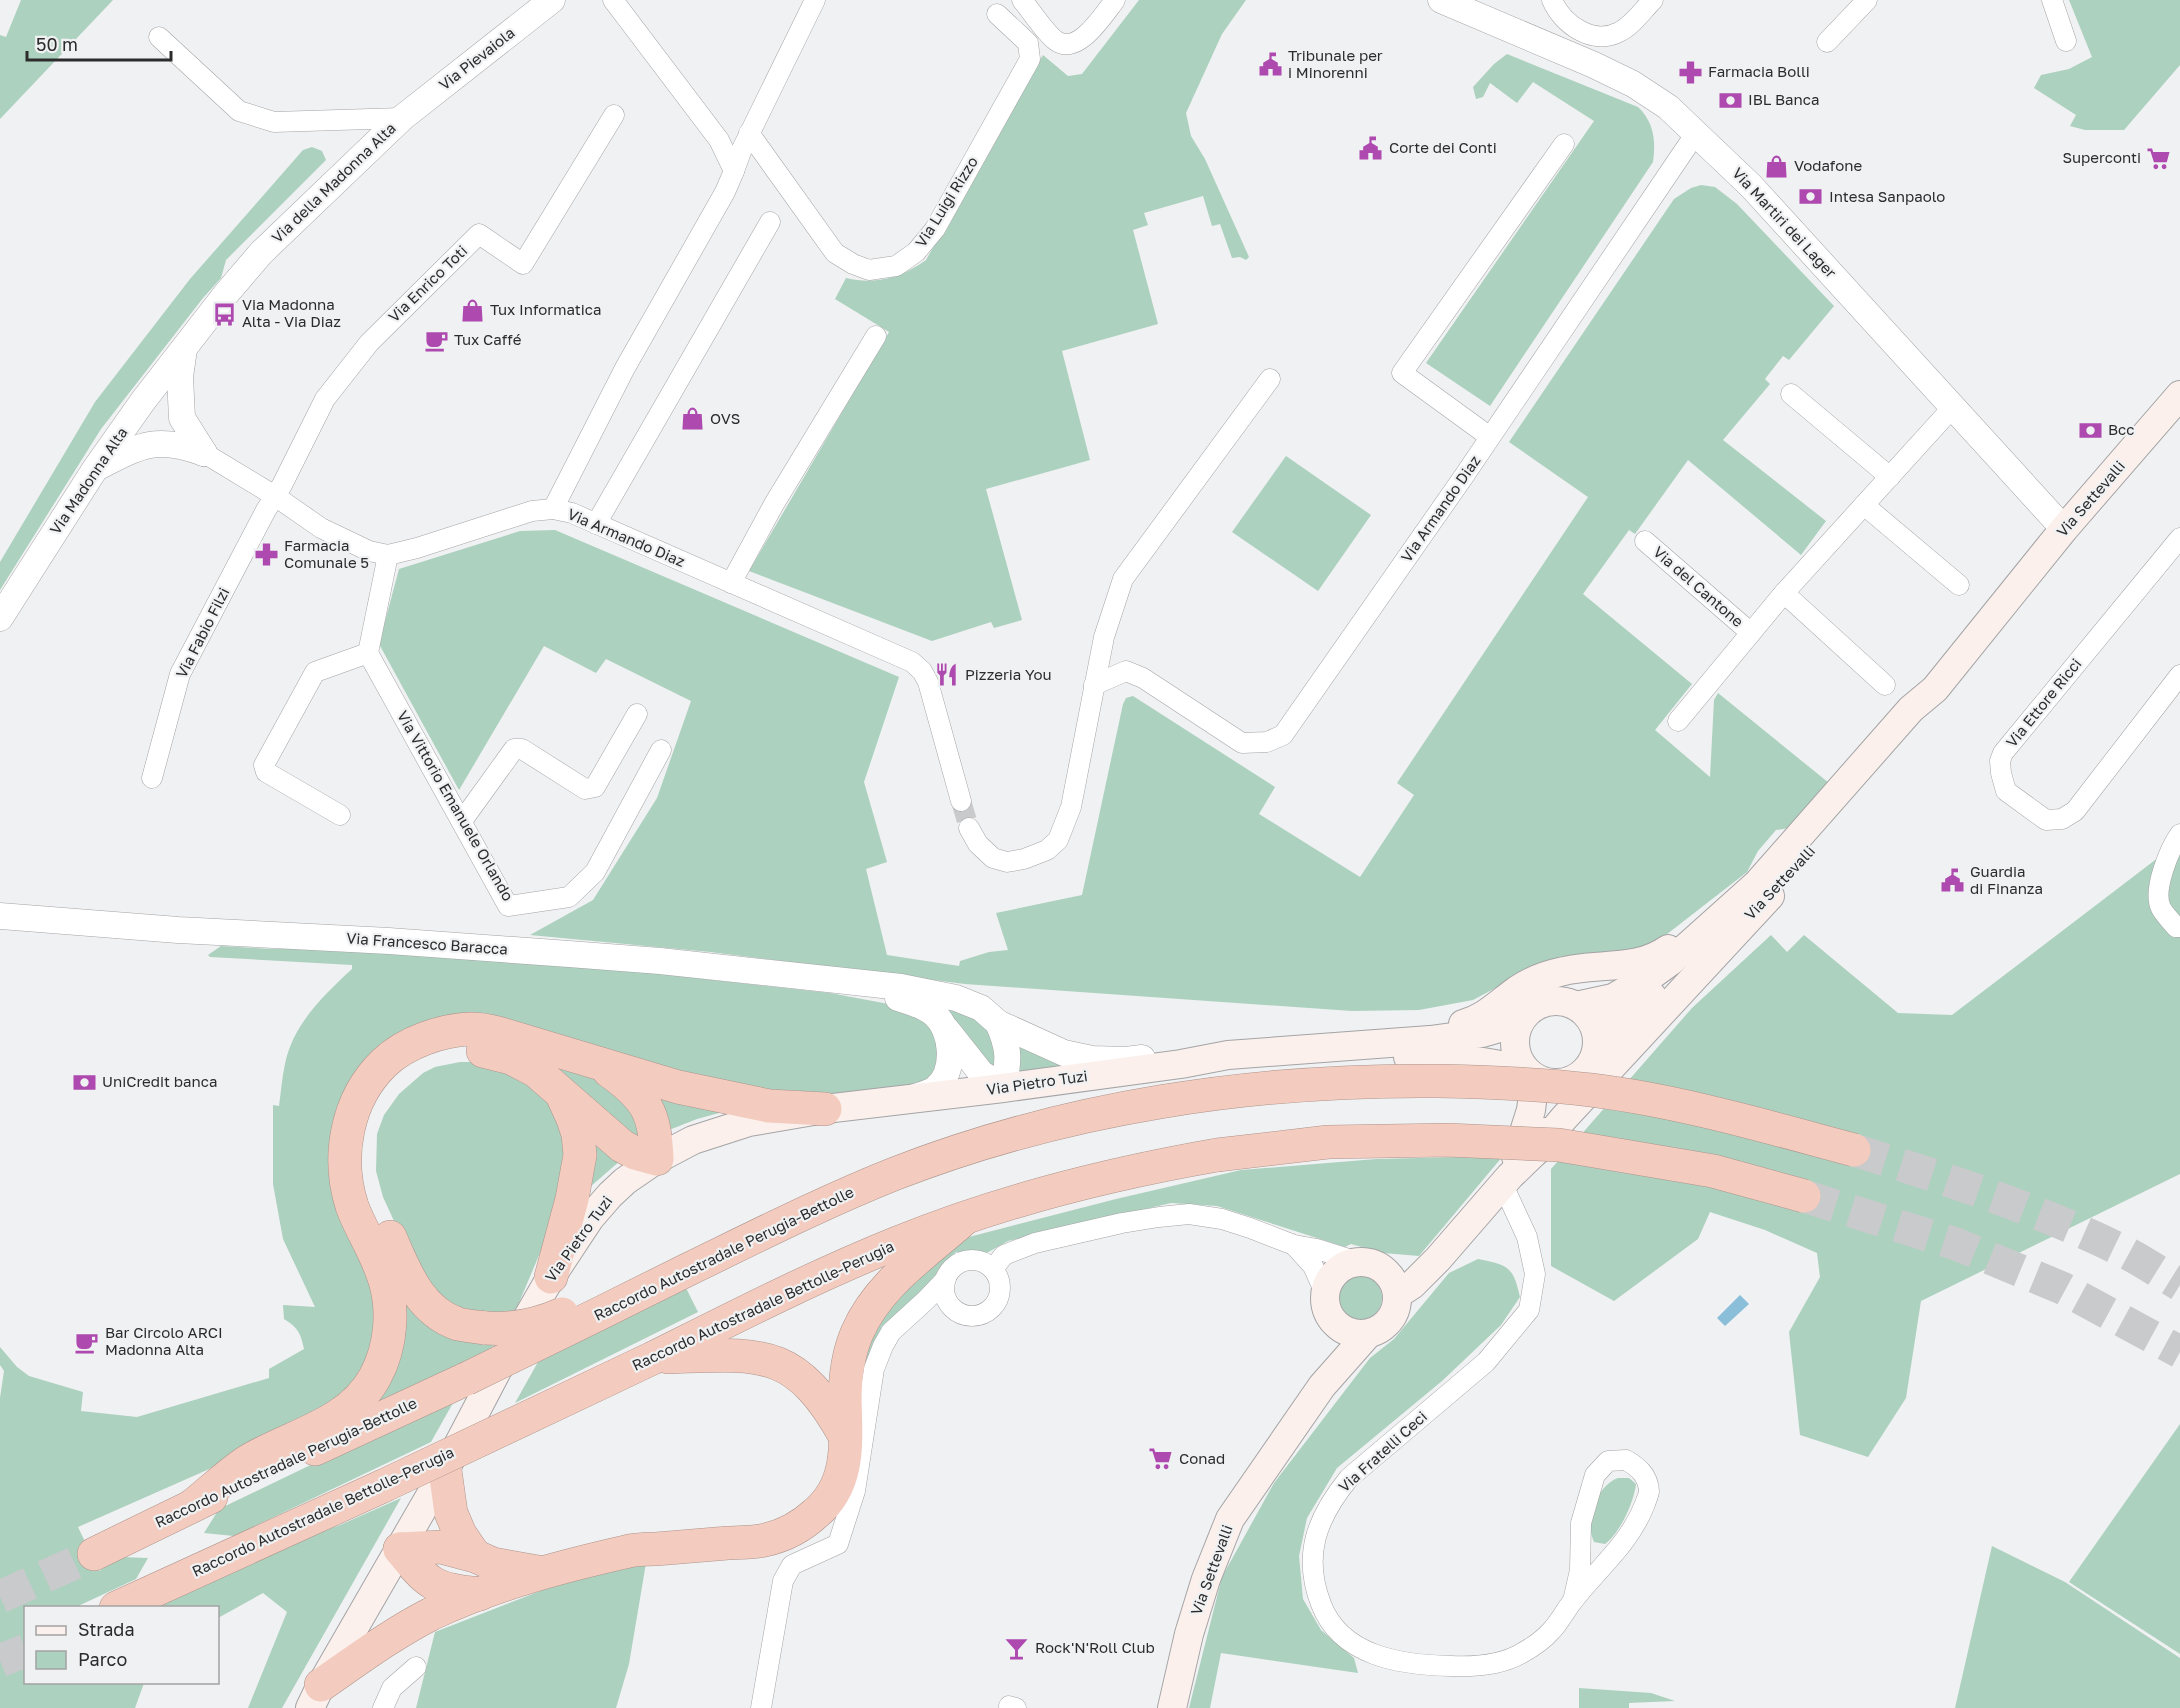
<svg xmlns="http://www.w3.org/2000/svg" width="2180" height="1708" font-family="'Golos Text',sans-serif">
<rect width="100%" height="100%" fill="#f0f1f2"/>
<!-- green -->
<g fill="#acd1bf">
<polygon points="21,0 113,0 0,119 0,35 6,37"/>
<path d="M1139 0H1246L1222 34 1186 113 1191 136 1205 159 1249 257 1246 260 1240 257 1232 258 1220 224 1212 226 1203 196 1144 213 1148 225 1133 230 1158 324 1062 351 1090 460 986 489 1022 620 994 628 991 622 932 641 749 571 889 332 835 299 846 278C876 285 901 278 926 260L1043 55 1068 76 1082 74Z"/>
<polygon points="2069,0 2180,0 2180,65 2124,130 2085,130 2070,126 2076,115 2034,88 2041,75 2069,69 2092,57"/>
<path d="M1507 54 1638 107C1654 122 1656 141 1653 162L1490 406 1426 363 1594 121 1533 82 1517 103 1490 83 1483 97 1476 99 1473 87 1494 64Z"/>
<polygon points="312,147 322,151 326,160 226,260 221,278 203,298 101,429 0,590 0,562 95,402 190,279 303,150"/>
<polygon points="1701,185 1715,187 1737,204 1834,306 1789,360 1783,356 1765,379 1770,384 1723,440 1826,521 1801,555 1688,460 1635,534 1629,530 1583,594 1692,684 1655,730 1710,777 1714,700 1718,693 1829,783 1790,828 1776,830 1758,851 1747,872 1662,938 1638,949 1587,954 1546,961 1473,1000 1419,1010 1352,1011 965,984 710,952 530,935 593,900 657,798 691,701 606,659 596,673 544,646 459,790 379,644 399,569 520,531 555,530 899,677 864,782 887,862 866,869 887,955 959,966 960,961 989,952 1008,950 996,913 1082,895 1123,704 1126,698 1133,696 1275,787 1259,814 1360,877 1414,795 1397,783 1588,497 1509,442 1674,199 1691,188"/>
<polygon points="1286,456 1371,515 1318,591 1232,532"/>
<polygon points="2180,841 2180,1174 1921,1301 1906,1398 1868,1457 1800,1435 1789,1332 1820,1277 1817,1253 1765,1230 1710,1212 1698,1239 1614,1301 1551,1266 1551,1169 1692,1008 1771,935 1787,952 1804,935 1898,1013 1952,1015"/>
<path d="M221 946 273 949H354L588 966 830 993 910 1008 927 1017 942 1053 931 1078 917 1086 783 1099 487 1020 344 1094 379 1307 366 1375 314 1418 207 1470 78 1527 99 1571 121 1557 148 1558 136 1579 76 1607 26 1608V1682L144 1683 135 1708H0V1398L4 1371 0 1365V1347L17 1367 29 1376 83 1392 81 1411 137 1417 269 1378V1369L304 1349C301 1333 297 1327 284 1319L283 1305 315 1307 283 1239 273 1184V1105L279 1106C281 1092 282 1077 285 1064 293 1024 324 995 352 969V965L210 957 208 955Z"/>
<polygon points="933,997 985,1019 1001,1053 993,1070"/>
<path d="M481 1037C529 1046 641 1076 646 1134L642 1141 636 1142 628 1137C599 1112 551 1063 517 1051 485 1040 449 1040 420 1055 368 1083 345 1137 362 1194 367 1209 375 1224 382 1239 390 1258 397 1280 410 1297 423 1314 443 1330 464 1336 473 1339 487 1336 494 1342L492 1349 378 1404 375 1403 374 1399C392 1368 405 1336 398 1299 392 1263 367 1232 356 1198 338 1141 365 1076 418 1050 437 1041 460 1038 481 1037Z"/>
<polygon points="1020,1045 1090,1066 1020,1074"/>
<polygon points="460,1062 484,1062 543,1089 567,1125 562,1201 515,1312 469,1313 436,1294 411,1258 383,1197 376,1171 377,1134 384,1115 399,1094 423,1073 435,1067"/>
<polygon points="649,1088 721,1110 719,1113 697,1119 664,1132"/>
<polygon points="588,1134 621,1160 590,1187"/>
<polygon points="1503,1156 1419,1256 1383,1253 1351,1244 1345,1247 1217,1206 1171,1203 1008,1241 985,1254 956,1252 912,1303 882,1326 869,1363 857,1366 869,1323 965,1238 1116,1199 1241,1170 1376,1159"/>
<path d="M1478 1259C1508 1265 1513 1266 1520 1297L1501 1325 1442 1381 1337 1468 1307 1518 1299 1556 1303 1599 1321 1630 1354 1658 1358 1673 1221 1653 1210 1708H1189L1222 1577 1274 1483 1370 1358 1394 1339 1449 1273Z"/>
<circle cx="1360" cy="1298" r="22"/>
<polygon points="685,1286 698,1312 515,1403 543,1353"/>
<polygon points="458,1394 431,1442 234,1536 204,1533 219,1509"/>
<polygon points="2180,1424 2180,1654 2069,1582"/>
<path d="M1618 1478H1629L1636 1484C1634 1502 1620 1533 1605 1544L1594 1542C1584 1521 1596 1486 1618 1478Z"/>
<polygon points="401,1498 282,1708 248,1708 287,1612 263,1593 218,1618 218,1608 145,1608 294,1542 340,1525"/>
<polygon points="1992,1546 2065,1582 2180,1658 2180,1708 1955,1708"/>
<polygon points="646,1563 629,1664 616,1708 416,1708 435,1632 553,1586"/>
<polygon points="1579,1688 1651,1693 1675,1701 1629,1703 1629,1708 1579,1708"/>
</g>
<!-- water -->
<polygon fill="#8abed9" points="1740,1295 1749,1304 1725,1326 1717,1318"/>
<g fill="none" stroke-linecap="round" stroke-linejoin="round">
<!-- minor-tunnel -->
<polyline stroke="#c9cacb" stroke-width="20" stroke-dasharray="20 10" stroke-linecap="butt" points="961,801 969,828"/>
<!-- motorway-tunnel -->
<g stroke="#c9cacb" stroke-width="33" stroke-dasharray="33 16" stroke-linecap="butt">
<path d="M1854 1150C1947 1179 2038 1209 2125 1252 2144 1262 2162 1274 2180 1285"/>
<polyline points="1804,1196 1956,1244 2062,1288 2180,1352"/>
<polyline points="0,1597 94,1554"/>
<polyline points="0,1661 26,1650"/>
</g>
<defs>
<g id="minor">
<path d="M1022 0C1032 12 1044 31 1055 40 1077 58 1104 14 1115 0"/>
<path d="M1552 0C1562 24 1593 46 1619 32 1632 26 1643 10 1653 0"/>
<polyline points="2052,0 2066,41"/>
<polyline points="159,37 239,111 274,122 402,118"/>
<polyline points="1827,42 1867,0"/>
<polyline points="749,133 835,253 853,264 869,270 896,266 916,252 935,229 1030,59 1028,43 997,14"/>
<polyline points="734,171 742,149 815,0"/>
<polyline points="1791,394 1890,477"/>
<polyline points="1490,437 1402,373 1564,144"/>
<polyline points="204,453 275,496 321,528 369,551 388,555 417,548 532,511 553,509 572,513 912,662 922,671 928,682 961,801"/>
<polyline points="1864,505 1959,585"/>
<polyline points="553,509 625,368 725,192 734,171 719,140 613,0"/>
<polyline points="596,524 770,222"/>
<polyline points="2180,538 2003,753 2000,761 2001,773 2006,791 2046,820 2062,819 2075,811 2180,675"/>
<polyline points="1645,541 1751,633"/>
<polyline points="388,555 368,653 508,906 569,897 595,872 661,750"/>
<polyline points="731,583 774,504 876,336"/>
<polyline points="1784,593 1885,685"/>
<polyline points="1094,685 1126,671 1143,678 1242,743 1267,742 1283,735 1464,476 1696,133"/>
<polyline points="1678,721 1784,593 1953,407"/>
<polyline points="152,778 180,674 266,510 282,485 325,399 369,343 479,234 523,264 614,115"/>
<polyline points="340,815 266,772 264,765 315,672 368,653"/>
<polyline points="462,821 514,749 522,749 585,789 595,787 637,714"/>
<polyline points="969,828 978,844 993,858 1007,862 1024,859 1047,850 1058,840 1071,807 1104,637 1123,579 1270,379"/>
<path d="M2180 834C2170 848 2152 890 2161 908 2164 914 2171 921 2176 927H2180"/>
<path d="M1503 1185 1527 1237 1535 1274 1529 1310 1486 1362 1349 1478C1317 1517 1302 1555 1321 1604 1341 1657 1402 1665 1451 1666 1474 1667 1502 1665 1522 1653 1531 1648 1544 1639 1551 1631 1559 1623 1565 1611 1572 1602 1598 1568 1629 1545 1645 1504 1646 1500 1649 1495 1649 1491 1648 1475 1638 1467 1626 1460L1608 1461 1595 1475 1581 1523 1580 1570 1573 1601"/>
<polyline points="1294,1245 1313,1266 1325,1293"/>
<circle cx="972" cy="1288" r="28"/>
<polyline points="993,1269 1004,1255 1035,1243 1122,1223 1159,1217 1189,1214 1222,1219 1250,1228 1294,1245 1317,1249 1358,1262"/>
<polyline points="1009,1706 1016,1708"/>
<polyline points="383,1708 392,1688 416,1667"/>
<polyline points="761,1708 783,1581 792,1565 838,1544 855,1491 874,1369 883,1346 891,1332 926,1300 946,1279"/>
</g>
<g id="tertiary">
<polyline points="1441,0 1594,65 1633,84 1668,107 1751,186 2064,529"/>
<polyline points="184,349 180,377 182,418 204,453"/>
<path d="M100 466C142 444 158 436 204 453"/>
<polyline points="0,618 95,469 143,401 226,294 261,253 402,118 552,0"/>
<polyline points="0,916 178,930 389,941 569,954 660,961 901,987 956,998 981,1008 998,1023 1064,1053 1092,1059 1126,1060 1142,1058"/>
<path d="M898 998C910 1002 923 1005 933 1013 953 1029 957 1072 935 1089 929 1093 920 1095 913 1098"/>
<path d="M947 1030 981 1073 1003 1088C1009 1061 1010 1049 998 1023"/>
</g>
<g id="secondary">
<circle cx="1556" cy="1042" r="41"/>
<polyline points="1576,1006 1613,998 1649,977 1671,961 1757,884 1911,709 1935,689 2064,529 2180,395"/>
<path d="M1463 1024C1485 1018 1499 1003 1517 990 1529 982 1546 975 1560 972 1596 962 1636 972 1668 949"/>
<path d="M1597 1050C1611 1020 1625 1013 1652 996"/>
<path d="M1408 1057C1447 1056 1486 1061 1525 1070"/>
<polyline points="1536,1151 1564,1118 1770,896"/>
<polyline points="1516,1157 1531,1110 1535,1079"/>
<circle cx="1361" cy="1298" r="36"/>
<polyline points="1398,1294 1412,1285 1438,1259 1510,1176 1536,1151 1544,1132"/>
<polyline points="310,1708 321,1685 445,1470 500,1365 551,1277 590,1218 610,1195 625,1181 657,1159 693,1140 749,1122 825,1109 1003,1088 1181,1064 1228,1055 1430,1040 1482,1033 1519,1022"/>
<polyline points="1172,1708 1189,1634 1206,1579 1230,1519 1322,1386 1368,1334"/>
</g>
<g id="motorway">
<path d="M483 1051 511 1058 536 1071 622 1146 635 1153 657 1159C655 1113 647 1098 609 1071"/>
<path d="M390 1237C405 1271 419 1311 458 1324 467 1326 477 1327 486 1328"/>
<polyline points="551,1277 572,1199 580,1155 578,1134 573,1119 563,1097"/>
<path d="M655 1357C735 1317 815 1276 897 1243 1000 1201 1108 1174 1217 1155"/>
<path d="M668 1357C760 1354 795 1346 845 1436"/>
<polyline points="315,1449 466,1379"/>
<polyline points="445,1470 451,1513 460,1534 475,1556"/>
<path d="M192 1506C210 1492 228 1474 248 1461 291 1435 349 1425 375 1377 392 1346 395 1305 382 1272 374 1249 360 1228 352 1206 336 1156 347 1099 384 1063 406 1042 442 1030 471 1029 480 1029 490 1031 498 1033L678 1087 769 1106 825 1109"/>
<polyline points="400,1549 441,1547 475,1556 493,1564 538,1572"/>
<path d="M400 1549C429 1585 433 1589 480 1594"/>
<polyline points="94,1554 211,1497"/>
<polyline points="116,1608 383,1486"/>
<path d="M321 1685C357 1660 392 1634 431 1614 492 1585 559 1567 625 1552 635 1549 646 1549 656 1549 680 1547 704 1545 728 1543 740 1542 753 1543 765 1540 783 1536 802 1526 816 1513 851 1484 846 1440 845 1400 845 1377 848 1354 857 1333 878 1284 925 1254 964 1219"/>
</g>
</defs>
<!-- minor casing -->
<use href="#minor" stroke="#a4a4a6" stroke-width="21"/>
<!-- tertiary casing -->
<use href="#tertiary" stroke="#a4a4a6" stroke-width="27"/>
<!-- secondary casing -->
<use href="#secondary" stroke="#a4a4a6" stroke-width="30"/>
<!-- motorway casing -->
<use href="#motorway" stroke="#ad948c" stroke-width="34"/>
<!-- minor -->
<use href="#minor" stroke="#fff" stroke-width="20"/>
<!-- tertiary -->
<use href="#tertiary" stroke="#fff" stroke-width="26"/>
<!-- secondary -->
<use href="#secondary" stroke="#fbf0ec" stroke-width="28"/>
<!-- motorway -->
<use href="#motorway" stroke="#f3ccbf" stroke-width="33"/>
<defs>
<g id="motorway-bridge">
<polyline points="1217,1155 1328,1142 1448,1140 1559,1145 1713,1171 1804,1196"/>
<path d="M486 1328C514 1330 537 1325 562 1314"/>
<path d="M466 1379C540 1343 615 1306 689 1269 757 1236 824 1202 894 1174 1066 1107 1254 1079 1438 1081 1489 1082 1541 1084 1591 1090 1680 1101 1768 1127 1854 1150"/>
<polyline points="383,1486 655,1357"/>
</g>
</defs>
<!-- motorway-bridge casing -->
<use href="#motorway-bridge" stroke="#ad948c" stroke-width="34" stroke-linecap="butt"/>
<!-- motorway-bridge -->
<use href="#motorway-bridge" stroke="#f3ccbf" stroke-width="33"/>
</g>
<!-- icons -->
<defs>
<symbol id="civic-bare" viewBox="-9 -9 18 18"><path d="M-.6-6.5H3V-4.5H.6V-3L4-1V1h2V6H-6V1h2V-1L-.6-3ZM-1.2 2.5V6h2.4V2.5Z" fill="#ad49af" stroke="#f0f1f2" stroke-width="2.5" paint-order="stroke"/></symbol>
<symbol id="pharmacy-bare" viewBox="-9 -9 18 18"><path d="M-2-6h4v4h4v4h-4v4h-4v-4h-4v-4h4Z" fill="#ad49af" stroke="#f0f1f2" stroke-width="2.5" paint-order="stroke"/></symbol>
<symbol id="bank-bare" viewBox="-9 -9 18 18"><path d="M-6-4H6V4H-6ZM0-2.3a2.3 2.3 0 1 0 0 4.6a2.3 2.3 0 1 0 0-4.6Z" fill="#ad49af" stroke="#f0f1f2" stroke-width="2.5" paint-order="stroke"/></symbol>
<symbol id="supermarket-bare" viewBox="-9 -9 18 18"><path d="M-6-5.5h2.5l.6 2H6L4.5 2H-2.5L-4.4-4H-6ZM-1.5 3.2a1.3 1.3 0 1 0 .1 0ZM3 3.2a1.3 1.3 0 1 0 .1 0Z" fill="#ad49af" stroke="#f0f1f2" stroke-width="2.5" paint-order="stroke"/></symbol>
<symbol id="shop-bare" viewBox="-9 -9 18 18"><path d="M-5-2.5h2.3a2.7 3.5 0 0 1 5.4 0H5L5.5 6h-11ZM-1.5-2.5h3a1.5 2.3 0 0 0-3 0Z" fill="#ad49af" stroke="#f0f1f2" stroke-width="2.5" paint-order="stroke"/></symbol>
<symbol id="bus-bare" viewBox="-9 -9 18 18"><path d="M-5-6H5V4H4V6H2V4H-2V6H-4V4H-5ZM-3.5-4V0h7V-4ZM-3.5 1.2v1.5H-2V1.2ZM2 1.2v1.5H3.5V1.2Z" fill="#ad49af" stroke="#f0f1f2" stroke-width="2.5" paint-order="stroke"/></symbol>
<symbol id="cafe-bare" viewBox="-9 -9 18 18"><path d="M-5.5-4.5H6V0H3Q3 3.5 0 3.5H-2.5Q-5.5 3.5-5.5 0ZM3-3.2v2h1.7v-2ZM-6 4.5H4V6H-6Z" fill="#ad49af" stroke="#f0f1f2" stroke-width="2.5" paint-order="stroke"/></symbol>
<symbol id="restaurant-bare" viewBox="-9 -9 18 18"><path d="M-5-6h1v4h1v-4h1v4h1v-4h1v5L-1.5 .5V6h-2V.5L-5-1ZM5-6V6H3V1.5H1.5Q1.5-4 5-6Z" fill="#ad49af" stroke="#f0f1f2" stroke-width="2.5" paint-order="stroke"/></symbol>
<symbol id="bar-bare" viewBox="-9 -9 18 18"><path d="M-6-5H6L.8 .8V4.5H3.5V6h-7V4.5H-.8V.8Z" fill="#ad49af" stroke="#f0f1f2" stroke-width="2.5" paint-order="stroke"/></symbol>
</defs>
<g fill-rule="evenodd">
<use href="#civic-bare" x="1254" y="48" width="33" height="33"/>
<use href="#pharmacy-bare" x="1674" y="56" width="33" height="33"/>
<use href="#bank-bare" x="1714" y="84" width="33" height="33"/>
<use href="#civic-bare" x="1354" y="132" width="33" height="33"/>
<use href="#supermarket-bare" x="2142" y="142" width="33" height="33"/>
<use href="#shop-bare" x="1760" y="150" width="33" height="33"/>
<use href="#bank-bare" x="1794" y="180" width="33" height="33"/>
<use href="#shop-bare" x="456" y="294" width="33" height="33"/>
<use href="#bus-bare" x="208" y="298" width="33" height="33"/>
<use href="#cafe-bare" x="420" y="324" width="33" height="33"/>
<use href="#shop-bare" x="676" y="402" width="33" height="33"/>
<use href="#bank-bare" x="2074" y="414" width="33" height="33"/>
<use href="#pharmacy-bare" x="250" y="538" width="33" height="33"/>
<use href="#restaurant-bare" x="930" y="658" width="33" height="33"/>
<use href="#civic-bare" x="1936" y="864" width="33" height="33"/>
<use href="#bank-bare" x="68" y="1066" width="33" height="33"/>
<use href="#cafe-bare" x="70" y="1326" width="33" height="33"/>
<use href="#supermarket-bare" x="1144" y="1442" width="33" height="33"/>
<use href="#bar-bare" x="1000" y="1632" width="33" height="33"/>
</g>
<g text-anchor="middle" stroke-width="4.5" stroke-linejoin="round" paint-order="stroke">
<!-- poi labels -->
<g font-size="15" fill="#2c2c2d" stroke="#f0f1f2" text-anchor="start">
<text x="1288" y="61">Tribunale per<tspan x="1288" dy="17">i Minorenni</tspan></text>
<text x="1708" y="77">Farmacia Bolli</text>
<text x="1748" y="105">IBL Banca</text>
<text x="1389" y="153">Corte dei Conti</text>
<text x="2141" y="163" text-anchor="end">Superconti</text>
<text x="1794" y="171">Vodafone</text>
<text x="1829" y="202">Intesa Sanpaolo</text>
<text x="242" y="310">Via Madonna<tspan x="242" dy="17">Alta - Via Diaz</tspan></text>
<text x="490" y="315">Tux Informatica</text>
<text x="454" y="345">Tux Caffé</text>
<text x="710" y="424">OVS</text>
<text x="2108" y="435">Bcc</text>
<text x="284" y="551">Farmacia<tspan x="284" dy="17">Comunale 5</tspan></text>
<text x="965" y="680">Pizzeria You</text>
<text x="1970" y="877">Guardia<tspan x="1970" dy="17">di Finanza</tspan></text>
<text x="102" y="1087">UniCredit banca</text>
<text x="105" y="1338">Bar Circolo ARCI<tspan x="105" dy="17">Madonna Alta</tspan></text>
<text x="1179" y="1464">Conad</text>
<text x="1035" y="1653">Rock'N'Roll Club</text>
</g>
<!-- street labels -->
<g font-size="15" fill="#2c2c2d" stroke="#f0f1f2">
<text transform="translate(477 59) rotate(-38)" y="5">Via Pievaiola</text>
<text transform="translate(334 183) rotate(-44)" y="5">Via della Madonna Alta</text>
<text transform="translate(947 202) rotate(-58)" y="5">Via Luigi Rizzo</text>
<text transform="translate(1784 223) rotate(47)" y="5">Via Martiri dei Lager</text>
<text transform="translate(428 284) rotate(-44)" y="5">Via Enrico Toti</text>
<text transform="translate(89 481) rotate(-56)" y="5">Via Madonna Alta</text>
<text transform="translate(2091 499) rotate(-49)" y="5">Via Settevalli</text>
<text transform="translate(1441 509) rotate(-55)" y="5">Via Armando Diaz</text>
<text transform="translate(626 538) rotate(23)" y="5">Via Armando Diaz</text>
<text transform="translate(1698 587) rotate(41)" y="5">Via del Cantone</text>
<text transform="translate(203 633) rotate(-63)" y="5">Via Fabio Filzi</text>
<text transform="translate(2044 703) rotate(-51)" y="5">Via Ettore Ricci</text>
<text transform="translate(455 806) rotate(60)" y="5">Via Vittorio Emanuele Orlando</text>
<text transform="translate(1780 883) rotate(-47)" y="5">Via Settevalli</text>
<text transform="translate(427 944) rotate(4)" y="5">Via Francesco Baracca</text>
<text transform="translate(1037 1083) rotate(-8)" y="5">Via Pietro Tuzi</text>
<text transform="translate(579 1239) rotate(-54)" y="5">Via Pietro Tuzi</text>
<text transform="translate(724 1254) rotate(-26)" y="5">Raccordo Autostradale Perugia-Bettolle</text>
<text transform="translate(763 1306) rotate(-25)" y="5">Raccordo Autostradale Bettolle-Perugia</text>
<text transform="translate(1383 1452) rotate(-42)" y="5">Via Fratelli Ceci</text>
<text transform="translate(286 1463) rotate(-25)" y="5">Raccordo Autostradale Perugia-Bettolle</text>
<text transform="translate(323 1512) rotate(-25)" y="5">Raccordo Autostradale Bettolle-Perugia</text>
<text transform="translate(1212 1570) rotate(-70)" y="5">Via Settevalli</text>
</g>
</g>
<!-- legend -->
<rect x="24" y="1606" width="195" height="78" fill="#f0f1f2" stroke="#a2a2a3" stroke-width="1.5"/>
<rect x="36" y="1626" width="30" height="9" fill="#fbf0ec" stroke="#a2a2a3" stroke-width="1.5"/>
<text x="78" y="1636" font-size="18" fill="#2c2c2d">Strada</text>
<rect x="36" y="1651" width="30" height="18" fill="#acd1bf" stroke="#a2a2a3" stroke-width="1.5"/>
<text x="78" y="1666" font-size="18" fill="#2c2c2d">Parco</text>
<!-- scale -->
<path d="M27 51v9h144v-9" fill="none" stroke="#2c2c2d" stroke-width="3"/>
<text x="36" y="51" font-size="18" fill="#2c2c2d" stroke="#f0f1f2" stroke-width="4.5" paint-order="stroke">50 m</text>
</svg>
